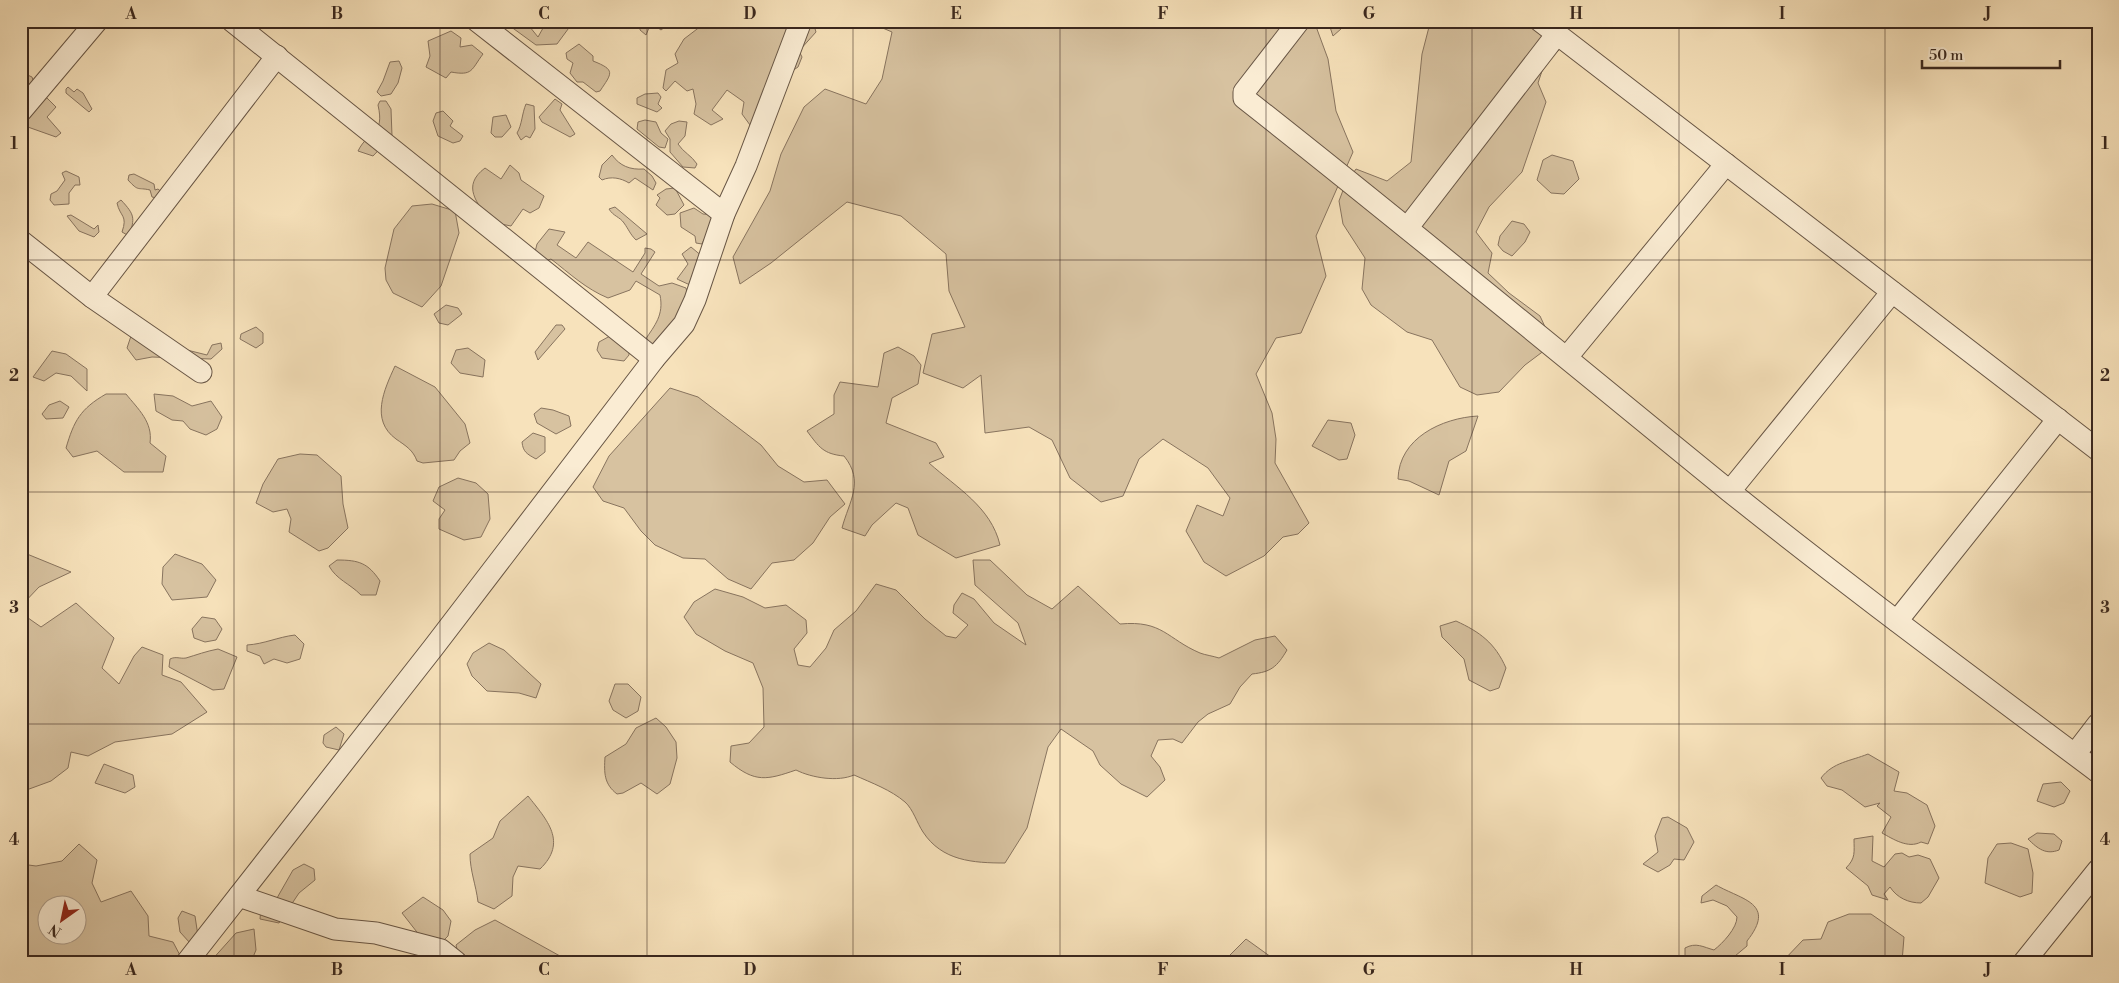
<svg xmlns="http://www.w3.org/2000/svg" width="2119" height="983" font-family="'Libre Bodoni',serif">
<rect width="100%" height="100%" fill="#f7e2bb"/>
<filter id="stains"><feTurbulence type="fractalNoise" baseFrequency=".004" numOctaves="4"/><feColorMatrix values="0 0 0 0 .2 0 0 0 0 .09 0 0 0 0 .02 0 0 0 .5 -.17"/></filter>
<radialGradient id="worn" r=".72"><stop offset=".6" stop-color="#630" stop-opacity="0"/><stop offset="1" stop-color="#630" stop-opacity=".3"/></radialGradient>
<!-- green -->
<g fill="#d7c2a0" stroke="#88745f" fill-rule="evenodd">
<polygon points="503,21 525,21 538,37 547,21 574,21 557,44 536,45"/>
<polygon points="640,21 666,21 669,24 661,30 651,23 646,35 640,30"/>
<polygon points="695,21 813,22 816,32 799,51 802,57 798,67 786,75 760,129 750,125 742,114 744,102 727,90 712,110 723,119 711,125 694,114 696,104 693,89 687,91 675,81 666,91 663,88 666,70 678,63 675,54 684,39 701,26"/>
<polygon points="835,21 1314,21 1328,59 1336,111 1353,152 1316,236 1326,276 1301,333 1276,338 1256,374 1272,413 1276,439 1275,463 1309,523 1298,534 1283,537 1264,556 1226,576 1204,562 1186,531 1197,505 1223,516 1230,498 1208,468 1163,439 1139,459 1123,496 1101,502 1070,478 1052,440 1029,427 985,433 981,375 963,388 923,373 932,334 965,327 949,291 946,254 901,216 847,202 771,263 740,284 733,257 770,191 781,154 804,107 825,89 866,104 882,79 892,32 871,23 833,25"/>
<polygon points="1328,21 1350,21 1333,36"/>
<polygon points="1434,21 1556,21 1563,34 1558,51 1546,59 1538,83 1546,102 1522,172 1489,207 1476,232 1492,253 1488,273 1509,293 1540,316 1553,344 1525,365 1499,392 1477,395 1460,387 1432,340 1407,332 1371,305 1362,289 1365,258 1343,224 1339,201 1345,185 1356,169 1387,181 1411,162 1422,54 1429,27"/>
<path d="M451 31 461 38 460 47 472 45 483 54C471 70 473 76 451 72L446 78 426 67 430 56 428 41Z"/>
<path d="M579 44 593 56V61C616 70 612 73 600 91L596 92 583 82H577L570 73 573 63 567 59 566 53Z"/>
<polygon points="399,61 402,68 398,83 391,94 381,96 377,92 383,81 390,62"/>
<polygon points="21,72 32,77 35,86 28,96 21,94"/>
<polygon points="68,87 74,92 77,89 83,93 92,109 89,112 66,93 66,89"/>
<polygon points="658,93 661,97 658,104 662,108 657,112 637,104 637,98 645,94"/>
<polygon points="45,96 56,107 47,117 61,133 56,137 25,126 26,117"/>
<polygon points="555,99 562,104 560,110 575,134 570,137 542,122 539,117"/>
<path d="M380 101H386L391 109 392 136 373 156 358 151C369 129 385 136 378 105Z"/>
<path d="M526 104 534 106 535 129 530 138 526 136 521 140 517 133C522 125 522 113 526 104Z"/>
<polygon points="443,111 453,121 450,126 463,136 460,141 453,143 438,136 433,121 436,113"/>
<polygon points="506,115 511,127 502,137 495,137 491,133 493,117"/>
<polygon points="645,120 656,122 661,133 668,139 665,148 659,147 637,129 638,122"/>
<path d="M679 121 687 122 685 136 678 144C683 152 692 156 697 164L695 168 683 167 670 152V139L665 131 671 124Z"/>
<path d="M612 155C620 166 630 170 644 169L652 176 656 183 653 190 635 178 629 183C621 178 611 176 602 180L599 177 602 165Z"/>
<polygon points="1552,155 1573,161 1579,179 1564,194 1551,193 1537,180 1543,160"/>
<path d="M510 165 519 173 521 180 544 196 539 208 530 213 523 209 511 226 491 222C477 203 461 186 485 168L501 179Z"/>
<polygon points="66,171 79,177 80,185 75,185 69,193 69,204 54,205 50,200 51,194 57,191 65,180 62,173"/>
<path d="M134 174 154 184 155 190 158 189 164 194 161 199 152 197 150 190C137 187 139 192 128 180L129 175Z"/>
<polygon points="675,188 684,205 675,214 667,215 656,205 660,198 657,195 666,189"/>
<path d="M121 200C135 215 135 218 129 236L122 232C128 215 120 217 117 203Z"/>
<polygon points="432,204 455,211 459,233 441,286 422,307 393,293 386,280 385,268 394,229 412,206"/>
<path d="M615 207 647 234 636 240C630 234 629 230 624 223 620 217 613 216 609 209Z"/>
<polygon points="694,208 703,214 715,215 702,244 696,243 695,236 681,227 680,213"/>
<polygon points="71,215 94,229 98,225 99,232 94,237 79,231 67,216"/>
<polygon points="1512,221 1524,224 1530,232 1525,242 1512,256 1503,251 1498,245 1500,236"/>
<path d="M549 229 565 232 557 245 576 258 588 242 633 272 645 253V248L651 249 655 252 641 274 659 286 672 283 686 288 689 301 654 351 645 340C655 325 664 315 660 295L636 281 630 290 608 298C586 289 569 273 551 259L542 262 534 256 537 244Z"/>
<polygon points="691,247 703,257 690,285 677,279 688,264 682,254"/>
<polygon points="446,305 458,308 462,314 448,325 439,323 434,314"/>
<polygon points="556,325 562,325 565,329 538,360 535,352"/>
<polygon points="256,327 263,333 263,343 256,348 240,339 241,334"/>
<polygon points="131,336 207,355 212,345 221,343 222,349 211,359 152,357 136,360 127,348"/>
<polygon points="610,336 629,346 629,355 624,361 602,358 597,350 599,342"/>
<path d="M898 347 914 356 921 365 918 384 892 398 886 423 936 443 944 457 929 463C957 488 991 507 1000 545L956 558 918 535 908 508 896 503 872 525 865 536 842 528C849 501 865 482 844 456 823 454 819 447 807 431L834 414V395L840 382 878 387 884 353Z"/>
<polygon points="468,348 485,360 483,377 460,373 451,363 456,350"/>
<polygon points="52,351 66,354 87,369 87,391 71,376 56,373 44,381 33,377"/>
<path d="M395 366 435 387 465 424 470 443 460 451 454 460 423 463 417 461C413 450 406 446 396 439 370 420 384 390 395 366Z"/>
<polygon points="670,388 698,397 761,445 778,466 804,482 827,480 845,504 830,517 813,543 794,560 772,563 751,589 728,579 705,559 683,558 655,545 641,531 624,508 603,501 593,487 609,456"/>
<path d="M106 394H126C138 409 153 422 150 443L166 456 163 472H124L97 451 73 457 66 448C74 421 80 409 106 394Z"/>
<polygon points="154,394 173,396 192,406 211,401 222,417 217,429 206,435 190,429 183,421 172,420 156,411"/>
<polygon points="60,401 69,407 63,418 46,419 42,414 49,405"/>
<polygon points="541,408 553,410 569,416 571,426 556,434 537,423 534,414"/>
<path d="M1478 416 1466 451 1449 461 1439 495 1409 481 1398 479C1399 438 1442 418 1478 416Z"/>
<polygon points="1328,420 1351,423 1355,435 1347,459 1339,460 1312,446"/>
<path d="M533 433 545 437V452L536 459C527 454 523 452 522 442Z"/>
<polygon points="300,454 317,455 341,476 343,504 348,528 328,548 319,551 289,532 291,519 287,509 273,512 256,503 263,484 278,459"/>
<polygon points="458,478 476,483 488,494 490,519 481,537 464,540 439,529 439,519 445,510 433,501 439,487"/>
<polygon points="27,554 71,572 39,587 21,606 21,560"/>
<polygon points="175,554 202,564 216,580 207,597 172,600 162,584 163,567"/>
<path d="M337 560C359 560 368 563 380 581L376 595H361C349 583 337 580 329 566Z"/>
<path d="M973 560H990L1027 595 1052 609 1078 586 1120 624C1163 620 1167 639 1200 653 1205 655 1213 656 1219 658L1255 640 1275 636 1287 650C1277 667 1271 672 1252 674L1240 687 1230 704 1208 714 1198 722 1182 743 1173 739 1158 740 1151 756 1160 767 1165 780 1147 797 1121 784 1100 765 1093 751 1061 729 1048 747 1027 828 1005 863C973 863 942 861 923 832 917 823 913 809 905 802 891 790 872 783 854 775 838 782 812 778 796 770 767 780 755 783 730 762L731 746 749 743 764 727 763 688 753 663 725 651 696 634 684 617 694 602 715 589 743 597 765 608 786 605 806 620 807 633 794 649 798 665 810 667 826 648 834 630 856 611 876 584 896 590 925 619 946 636 956 638 968 625 953 613 954 605 962 593 974 599 994 623 1026 645 1018 623 975 585Z"/>
<polygon points="76,603 114,638 102,668 119,684 134,656 142,647 163,655 162,675 181,682 207,712 172,734 115,742 88,756 71,752 68,768 51,781 21,792 21,613 41,627"/>
<polygon points="202,617 215,619 222,629 216,640 205,642 194,638 192,629"/>
<path d="M1456 621C1480 632 1495 643 1506 668L1499 688 1490 691 1469 680 1464 659 1442 637 1440 626Z"/>
<path d="M295 635 304 644 300 659 287 663 274 659 264 664 260 656 247 651V645C264 644 278 637 295 635Z"/>
<polygon points="489,643 504,650 541,684 536,698 519,693 487,691 472,676 467,664 473,653"/>
<path d="M218 649 237 657 224 689 213 690 169 667 170 659C176 656 180 659 186 658 196 655 207 651 218 649Z"/>
<polygon points="615,684 628,684 641,697 638,711 626,718 613,710 609,701"/>
<path d="M656 718 666 727 676 742 677 758 670 784 657 794 641 783 623 793 617 794C604 784 604 773 605 757L626 744 636 728Z"/>
<polygon points="336,727 344,734 339,750 326,747 323,743 324,735"/>
<path d="M1868 754 1899 772 1894 791 1907 793 1927 805 1935 826 1928 844 1921 842C1908 849 1893 839 1882 833L1891 817 1877 806 1880 803 1865 807 1842 790 1827 786 1821 778C1833 762 1851 761 1868 754Z"/>
<polygon points="104,764 133,775 135,787 125,793 95,783"/>
<polygon points="2061,782 2070,791 2064,803 2054,807 2037,801 2043,784"/>
<path d="M528 796C547 820 568 842 540 869L518 866 513 877 512 896 494 909 478 902C476 885 470 871 470 854L493 838 500 821Z"/>
<polygon points="1668,817 1687,828 1694,842 1684,860 1674,859 1670,865 1658,872 1643,864 1658,852 1655,836 1662,818"/>
<path d="M2037 833 2054 834 2062 841 2059 850C2046 855 2038 849 2028 839Z"/>
<path d="M1873 836 1872 861 1884 867 1895 854 1902 853 1909 857 1918 855 1930 859 1939 878 1928 897 1921 903C1909 903 1897 898 1890 887L1884 894 1888 900 1872 895 1868 886 1846 868C1856 858 1854 852 1854 839Z"/>
<polygon points="2011,843 2028,849 2033,873 2032,893 2020,897 1985,883 1988,858 1997,844"/>
<path d="M79 844 97 860 92 883 101 902 131 891 148 916 149 936 173 942 183 961 117 962 112 958 109 962H21V864L36 866 62 861ZM48 906H78V936H48Z"/>
<polygon points="304,864 314,869 315,880 299,893 279,923 260,919 261,907 277,898 293,870"/>
<path d="M1716 885C1742 900 1777 903 1747 941V946L1729 961 1685 962V948C1696 942 1703 947 1714 950 1723 943 1737 928 1737 917L1727 906 1713 900 1701 903 1702 896Z"/>
<polygon points="423,897 443,910 451,921 448,936 438,946 420,936 402,913"/>
<polygon points="182,911 195,916 198,936 190,943 180,932 178,918"/>
<polygon points="1849,914 1871,914 1904,937 1902,962 1782,962 1803,940 1821,939 1828,922"/>
<polygon points="495,920 560,956 592,962 460,962 456,945 475,930"/>
<polygon points="254,929 256,950 251,962 210,962 236,933"/>
<polygon points="1246,939 1278,962 1226,962 1229,956"/>
</g>
<g fill="none" stroke-linecap="round" stroke-linejoin="round">
<defs>
<g id="minor">
<polyline points="232,21 654,359"/>
<polyline points="477,21 724,214"/>
<path d="M1299 21 1244 92V98C1407 226 1567 359 1728 490 1849 587 1974 679 2098 772"/>
<polyline points="1540,21 2098,450"/>
<polyline points="21,111 97,21"/>
<polyline points="1408,227 1557,34"/>
<polyline points="21,241 92,297 201,372"/>
<polyline points="92,297 277,56"/>
<polyline points="1567,357 1726,164"/>
<polyline points="1730,491 1892,292"/>
<polyline points="1897,621 2058,419"/>
<polyline points="2075,754 2098,724"/>
<polyline points="239,896 335,929 376,933 441,950 456,962"/>
<polyline points="187,962 433,648 654,359 684,324 695,300 724,214 746,166 801,21"/>
<polyline points="2024,962 2098,870"/>
</g>
</defs>
<!-- minor casing -->
<use href="#minor" stroke="#685645" stroke-width="23"/>
<!-- minor -->
<use href="#minor" stroke="#faecd3" stroke-width="21"/>
</g>
<!-- grid -->
<path fill="none" stroke="#39271e" stroke-width="1" stroke-opacity="0.55" d="M234 21V962M440 21V962M647 21V962M853 21V962M1060 21V962M1266 21V962M1472 21V962M1679 21V962M1885 21V962M21 260H2098M21 492H2098M21 724H2098"/>
<!-- margin -->
<rect width="2119" height="983" fill="none" stroke="#f7e2bb" stroke-width="55"/>
<!-- north arrow -->
<g transform="translate(62 920) rotate(213)"><circle r="24" fill="#faecd3" stroke="#ad9d8b"/>
<path d="M0-4L9 19L0 12L-9 19Z" fill="#8f2418"/>
<text y="-8" font-size="14" font-weight="bold" text-anchor="middle" fill="#39271e">N</text>
</g>
<!-- scale -->
<path d="M1922 60v8h138v-8" fill="none" stroke="#39271e" stroke-width="2.5"/>
<text x="1929" y="60" font-size="15" fill="#39271e" stroke="#faecd3" stroke-width="4" paint-order="stroke">50 m</text>
<rect x="28" y="28" width="2064" height="928" fill="none" stroke="#39271e" stroke-width="2"/>
<g font-size="16" text-anchor="middle" font-weight="bold" fill="#39271e">
<text x="131" y="19">A</text>
<text x="337" y="19">B</text>
<text x="544" y="19">C</text>
<text x="750" y="19">D</text>
<text x="956" y="19">E</text>
<text x="1163" y="19">F</text>
<text x="1369" y="19">G</text>
<text x="1576" y="19">H</text>
<text x="1782" y="19">I</text>
<text x="1988" y="19">J</text>
<text x="14" y="149">1</text>
<text x="2105" y="149">1</text>
<text x="14" y="381">2</text>
<text x="2105" y="381">2</text>
<text x="14" y="613">3</text>
<text x="2105" y="613">3</text>
<text x="14" y="845">4</text>
<text x="2105" y="845">4</text>
<text x="131" y="975">A</text>
<text x="337" y="975">B</text>
<text x="544" y="975">C</text>
<text x="750" y="975">D</text>
<text x="956" y="975">E</text>
<text x="1163" y="975">F</text>
<text x="1369" y="975">G</text>
<text x="1576" y="975">H</text>
<text x="1782" y="975">I</text>
<text x="1988" y="975">J</text>
</g>
<rect width="100%" height="100%" filter="url(#stains)"/>
<rect width="100%" height="100%" fill="url(#worn)"/>
</svg>
